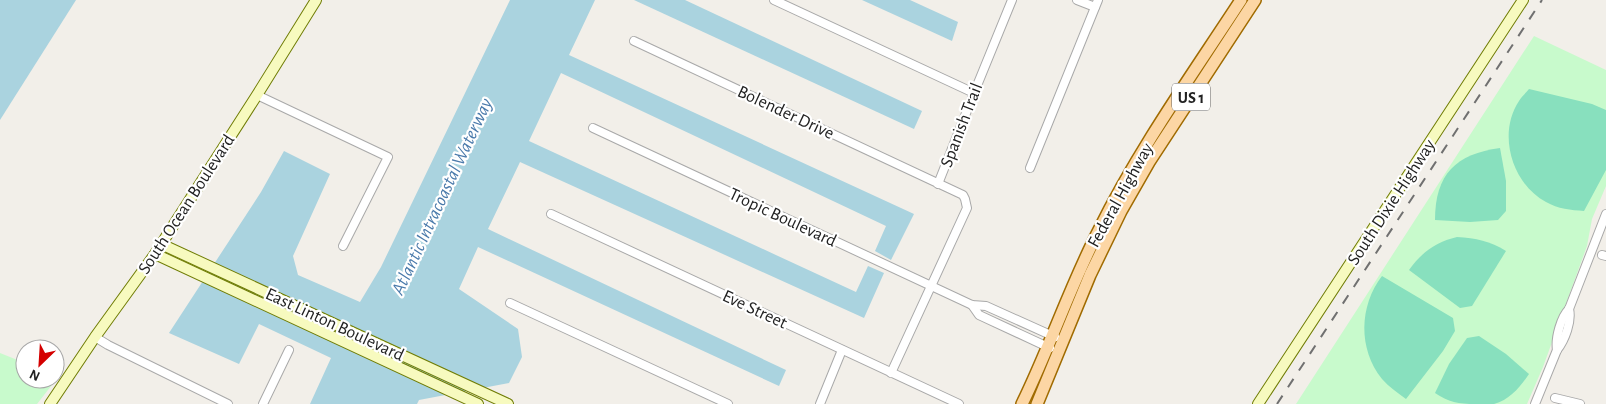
<svg xmlns="http://www.w3.org/2000/svg" width="1606" height="404" font-family="'Alegreya Sans',sans-serif">
<rect width="100%" height="100%" fill="#f2efe9"/>
<!-- park -->
<g fill="#c8facc">
<polygon points="1534,36 1606,70 1606,186 1592,219 1587,246 1543,367 1527,404 1296,404"/>
<polygon points="0,353 25,363 25,379 53,379 55,381 37,404 0,404"/>
</g>
<!-- pitch -->
<g fill="#88e0be">
<path d="M1529 89 1592 104 1606 110V170L1584 211C1571 210 1558 209 1546 202 1512 184 1497 134 1519 101 1521 97 1526 93 1529 89Z"/>
<path d="M1500 148 1506 181V211L1498 220 1470 222 1435 220C1435 174 1456 154 1500 148Z"/>
<path d="M1457 237C1476 238 1490 241 1506 251L1472 306 1460 308 1409 270C1422 252 1436 242 1457 237Z"/>
<path d="M1382 276 1453 318 1455 331 1443 351 1406 399C1398 393 1389 387 1382 379 1358 349 1359 306 1382 276Z"/>
<path d="M1479 336 1506 354 1529 374C1521 386 1510 400 1494 404 1489 404 1481 404 1475 404 1459 404 1448 402 1435 393L1449 364 1467 338Z"/>
</g>
<!-- water -->
<g fill="#aad3df">
<polygon points="0,0 76,0 0,120"/>
<polygon points="510,0 595,0 569,55 914,214 891,260 875,251 886,226 561,73 529,141 856,292 868,266 884,273 864,318 520,162 488,229 786,370 779,386 478,247 459,289 518,329 522,357 509,383 419,400 417,404 310,404 331,358 259,324 239,364 169,333 261,192 284,151 330,174 293,256 298,275 360,302 381,267"/>
<polygon points="634,0 685,0 922,111 914,129"/>
<polygon points="862,0 910,0 958,22 952,41"/>
</g>
<g fill="none" stroke-linecap="round" stroke-linejoin="round">
<defs>
<g id="street">
<polyline points="774,0 974,93"/>
<polyline points="1077,0 1095,7"/>
<polyline points="634,41 963,195 965,199 967,208 891,373"/>
<polyline points="257,95 388,157 343,246"/>
<polyline points="593,128 972,305 986,306 1055,337"/>
<polyline points="1030,168 1098,0"/>
<polyline points="938,184 974,93 1012,0"/>
<polyline points="551,214 959,404"/>
<polyline points="1602,255 1606,256"/>
<polyline points="510,303 728,404"/>
<polyline points="972,305 979,315 1050,348"/>
<polyline points="95,337 108,345 228,404"/>
<path d="M1557 350C1555 338 1561 317 1569 309L1606 214"/>
<polyline points="1555,398 1580,404"/>
<polyline points="263,404 289,350"/>
<polyline points="820,404 842,350"/>
<path d="M1535 404 1557 350C1565 340 1572 321 1569 309"/>
</g>
<g id="secondary">
<polyline points="161,244 508,404"/>
<polyline points="155,254 478,404"/>
<polyline points="50,404 95,337 155,254 257,95 316,0"/>
<polyline points="1258,404 1523,0"/>
</g>
<g id="primary">
<path d="M1022 404C1050 347 1070 286 1099 230 1139 149 1192 75 1241 0"/>
<polyline points="1037,404 1090,275 1121,211 1149,162 1255,0"/>
</g>
</defs>
<!-- street casing -->
<use href="#street" stroke="#a9a9a9" stroke-width="10"/>
<!-- secondary casing -->
<use href="#secondary" stroke="#707d05" stroke-width="12"/>
<!-- primary casing -->
<use href="#primary" stroke="#a06b00" stroke-width="14"/>
<!-- street -->
<use href="#street" stroke="#fff" stroke-width="8"/>
<!-- secondary -->
<use href="#secondary" stroke="#f7fabf" stroke-width="10"/>
<!-- primary -->
<use href="#primary" stroke="#fcd6a4" stroke-width="11"/>
<!-- rail -->
<polyline stroke="#707070" stroke-width="2" stroke-dasharray="10 10" stroke-linecap="butt" points="1277,404 1542,0"/>
</g>
<g text-anchor="middle" stroke-width="4.5" stroke-linejoin="round" paint-order="stroke">
<!-- shield labels -->
<rect fill="#fff" stroke="#646464" stroke-width="1" x="1172" y="83.5" width="38" height="27" rx="4"/>
<g font-size="16" font-weight="bold" fill="#222">
<text x="1191" y="103">US 1</text>
</g>
<!-- street labels -->
<g font-size="18" fill="#222" stroke="#fff">
<text transform="translate(786 112) rotate(25)" y="6">Bolender Drive</text>
<text transform="translate(961 125) rotate(-69)" y="6">Spanish Trail</text>
<text transform="translate(1120 195) rotate(-61)" y="6">Federal Highway</text>
<text transform="translate(1391 202) rotate(-57)" y="6">South Dixie Highway</text>
<text transform="translate(186 204) rotate(-57)" y="6">South Ocean Boulevard</text>
<text transform="translate(783 217) rotate(25)" y="6">Tropic Boulevard</text>
<text transform="translate(755 309) rotate(25)" y="6">Eve Street</text>
<text transform="translate(335 324) rotate(25)" y="6">East Linton Boulevard</text>
</g>
<!-- water labels -->
<g font-size="19" font-style="italic" fill="#4a7aab" stroke="#fff">
<text transform="translate(441 196) rotate(-65)" y="7">Atlantic Intracoastal Waterway</text>
</g>
</g>
<!-- north arrow -->
<g transform="translate(40 364) rotate(205)"><circle r="24" fill="#ffffff" stroke="#a7a7a7"/>
<path d="M0-4L9 19L0 12L-9 19Z" fill="#d40000"/>
<text y="-8" font-size="14" font-weight="bold" text-anchor="middle" fill="#222222">N</text>
</g>
</svg>
